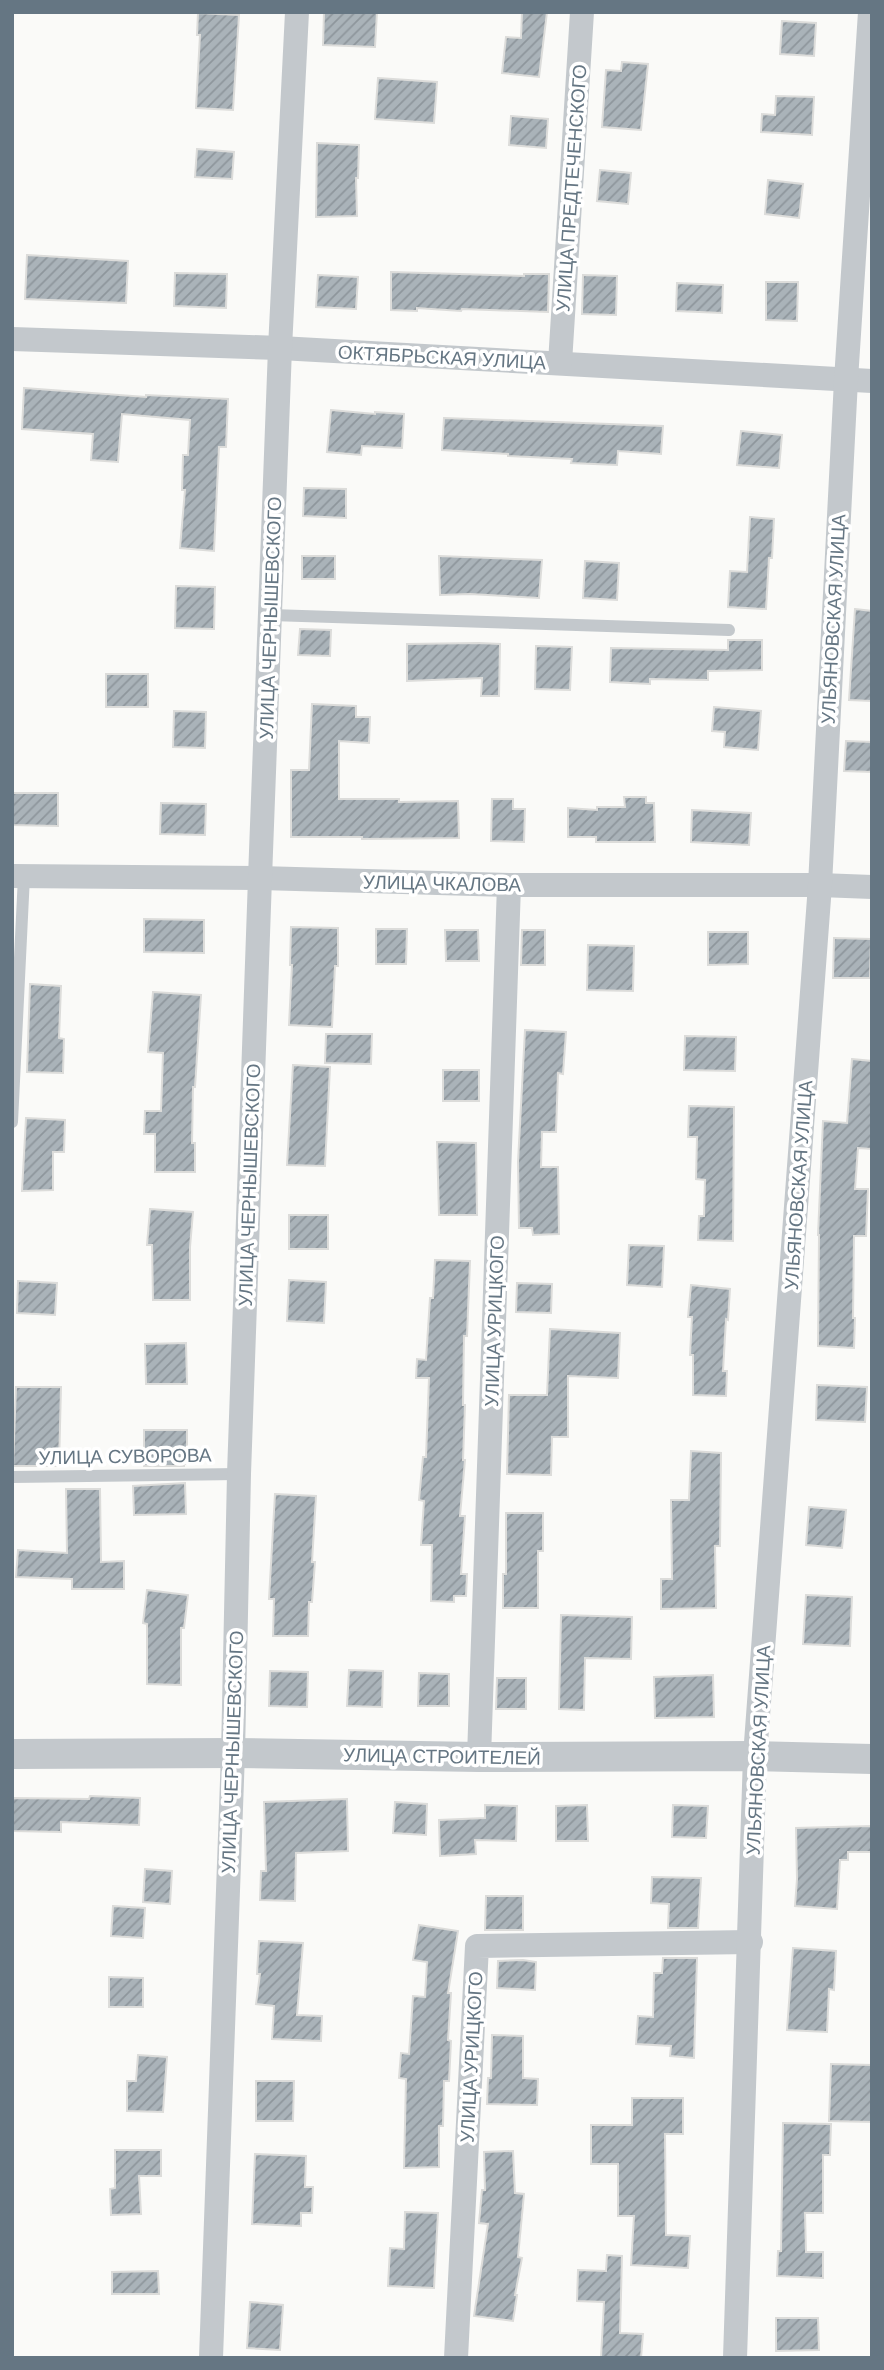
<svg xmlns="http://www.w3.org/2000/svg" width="884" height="2370" font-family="'DM Sans',sans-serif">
<defs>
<pattern id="building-hatch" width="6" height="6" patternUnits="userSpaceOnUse" patternTransform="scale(1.75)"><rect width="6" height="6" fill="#aab3b9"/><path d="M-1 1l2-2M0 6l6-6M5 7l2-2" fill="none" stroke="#8e969c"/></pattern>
</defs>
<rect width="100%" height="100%" fill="#fafaf8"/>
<!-- building -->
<g fill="url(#building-hatch)" stroke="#dcdcda" stroke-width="2">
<polygon points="324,12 377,12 375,47 323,45"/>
<polygon points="522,12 547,12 539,77 502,73 506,37 521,38"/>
<polygon points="198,13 239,15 233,110 196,108 200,35 197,35"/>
<polygon points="782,21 816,23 814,56 780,54"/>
<polygon points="622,62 648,64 641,130 602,127 606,70 621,71"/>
<polygon points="378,78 437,82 434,123 375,119"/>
<polygon points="776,96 814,97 812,135 761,132 762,114 775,115"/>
<polygon points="511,116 548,119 546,148 509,145"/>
<polygon points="317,143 359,145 358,178 356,178 357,216 316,217"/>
<polygon points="197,149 234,152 232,179 195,177"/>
<polygon points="600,170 631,173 628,204 597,201"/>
<polygon points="768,180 803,184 799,218 765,214"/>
<polygon points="27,255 128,261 126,303 25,299"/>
<polygon points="391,272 524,276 524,274 549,274 548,312 462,309 461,311 417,308 417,311 391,310"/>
<polygon points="175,273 227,274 226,308 174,306"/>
<polygon points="318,275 358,277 356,309 316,307"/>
<polygon points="583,275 617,276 616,315 582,314"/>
<polygon points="766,282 798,282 797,321 766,320"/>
<polygon points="677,283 723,285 722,313 676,311"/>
<polygon points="24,388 146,397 146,395 228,399 226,447 219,447 214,551 180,548 185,490 182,490 183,455 188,455 190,420 122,414 118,462 91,460 93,434 22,429"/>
<polygon points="331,410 375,414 375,412 404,414 402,448 362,446 361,455 327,452"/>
<polygon points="444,418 663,426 661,454 618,451 617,465 571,463 572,459 508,456 508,454 442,450"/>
<polygon points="741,431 782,435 779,468 737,465"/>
<polygon points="304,488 346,489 346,518 303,516"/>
<polygon points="750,517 774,519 772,558 769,558 766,609 728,607 730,571 747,572"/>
<rect x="302" y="556" width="33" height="23"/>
<polygon points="439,556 542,560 539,598 470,594 440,595"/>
<polygon points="585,561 619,563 617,600 583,598"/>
<polygon points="176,586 215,587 214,629 175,628"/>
<polygon points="855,609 872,611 872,701 849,700"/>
<polygon points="300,629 331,630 330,656 298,655"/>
<polygon points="728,640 762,640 762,670 708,671 708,680 650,679 650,684 610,682 611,648 728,650"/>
<polygon points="479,643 500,644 499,696 481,696 482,678 407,681 407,644"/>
<polygon points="536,646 572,647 570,690 535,689"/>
<rect x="106" y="674" width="42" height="33"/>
<polygon points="312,704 356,706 356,717 370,717 369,743 339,741 339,799 399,799 399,802 458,801 459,838 362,839 362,837 291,837 291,770 309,770"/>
<polygon points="714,707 761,711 758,750 724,747 725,732 712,731"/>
<polygon points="174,711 206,712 205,748 173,747"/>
<polygon points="846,741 872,742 872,772 844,771"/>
<polygon points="12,793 58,793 58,826 12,825"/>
<polygon points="624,797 646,797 646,803 654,803 655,842 596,842 596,837 568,837 568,808 597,810 597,807 625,807"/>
<polygon points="492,799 513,799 513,809 525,809 524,842 491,841"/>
<polygon points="161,803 206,804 205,835 160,834"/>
<polygon points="692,810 751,813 749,845 691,842"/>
<polygon points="144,919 204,920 204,953 144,952"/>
<polygon points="291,927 338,928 338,966 335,966 332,1027 289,1025 292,965 290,965"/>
<polygon points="376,929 407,929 406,964 376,964"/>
<polygon points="445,930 478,930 479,961 446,961"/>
<polygon points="522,930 545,930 545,965 521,965"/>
<polygon points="708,932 748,932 748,964 708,965"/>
<polygon points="834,938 871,939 870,978 833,978"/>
<polygon points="588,945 634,946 633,991 587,990"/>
<polygon points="30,984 61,986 59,1038 64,1039 63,1073 27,1072"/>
<polygon points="153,992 201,995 195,1087 193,1087 192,1143 195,1143 195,1172 155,1172 155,1134 144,1134 145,1111 161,1111 163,1053 148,1052"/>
<polygon points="525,1030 566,1032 563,1074 558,1073 556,1132 542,1132 541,1167 558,1167 559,1234 533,1235 532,1228 519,1228 518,1162"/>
<polygon points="326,1034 372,1034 371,1064 325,1063"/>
<polygon points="685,1036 736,1037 735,1071 684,1070"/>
<polygon points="852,1059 872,1061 872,1149 858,1148 855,1189 868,1189 866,1236 854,1236 853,1318 855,1318 854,1348 818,1346 819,1235 818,1235 823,1121 847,1123"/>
<polygon points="293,1065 330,1067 325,1166 287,1165"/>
<rect x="443" y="1070" width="36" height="31"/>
<polygon points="689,1106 734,1107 733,1241 698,1240 699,1216 704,1216 705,1180 696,1179 697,1137 688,1137"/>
<polygon points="26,1118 65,1120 64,1152 53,1152 53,1190 22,1191"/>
<polygon points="437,1142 476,1143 477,1215 439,1215"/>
<polygon points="150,1209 193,1212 190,1247 190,1300 153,1300 152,1245 147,1245"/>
<rect x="289" y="1215" width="39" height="34"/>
<polygon points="629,1245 664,1246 662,1287 627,1285"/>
<polygon points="435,1260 470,1261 467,1336 464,1336 463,1405 465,1405 463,1460 465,1460 460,1516 465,1516 461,1574 467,1574 466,1596 454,1596 454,1602 431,1601 432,1545 421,1545 424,1501 419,1500 423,1457 426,1457 429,1378 416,1378 417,1359 426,1360 430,1298 433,1298"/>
<polygon points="289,1280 326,1282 324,1323 287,1321"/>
<polygon points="18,1281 57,1283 55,1315 17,1313"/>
<polygon points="517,1283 552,1284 551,1313 516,1312"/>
<polygon points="691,1285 730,1289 728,1320 726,1319 723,1371 727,1371 726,1396 693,1395 693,1355 690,1355 692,1317 688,1317"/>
<polygon points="550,1329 620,1333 618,1378 568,1376 568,1437 552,1437 551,1475 507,1474 509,1395 547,1395"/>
<polygon points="186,1343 187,1384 146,1384 145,1344"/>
<polygon points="817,1385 867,1387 865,1422 816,1420"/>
<polygon points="16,1387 61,1387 59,1466 13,1466"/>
<polygon points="144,1430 187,1430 187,1464 184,1464 184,1466 144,1466"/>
<polygon points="691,1451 721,1453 720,1546 715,1546 716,1608 661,1609 661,1579 672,1579 671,1500 689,1500"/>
<polygon points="185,1483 186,1514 134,1515 133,1486"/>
<polygon points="66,1489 100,1489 101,1562 124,1561 124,1589 72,1589 72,1579 16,1577 18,1550 67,1553"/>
<polygon points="275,1494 316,1496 312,1562 315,1562 312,1602 309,1602 308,1636 273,1636 274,1599 269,1599"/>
<polygon points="809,1507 846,1510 842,1548 806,1545"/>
<polygon points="506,1513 543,1513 543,1551 538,1551 538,1608 503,1608 503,1574 506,1574"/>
<polygon points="147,1590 188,1595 184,1628 181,1628 181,1685 147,1684 147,1624 143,1623"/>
<polygon points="806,1595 852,1597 850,1646 803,1644"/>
<polygon points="561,1615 632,1617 631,1659 585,1658 584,1710 559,1709"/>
<polygon points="349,1670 383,1671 382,1707 347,1706"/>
<polygon points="270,1671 308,1672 307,1707 269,1706"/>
<polygon points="419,1673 449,1674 449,1706 418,1706"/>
<polygon points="713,1675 714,1717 655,1718 654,1677"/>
<polygon points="497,1678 526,1678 526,1709 496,1709"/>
<polygon points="90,1796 140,1798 139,1825 61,1822 61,1832 13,1831 13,1798 89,1799"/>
<polygon points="347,1799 348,1851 296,1853 295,1901 260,1900 261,1871 266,1871 264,1802"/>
<polygon points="395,1802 427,1804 426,1835 393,1833"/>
<polygon points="485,1805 517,1806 516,1841 475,1840 476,1854 440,1856 439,1820 485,1818"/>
<polygon points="587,1805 588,1841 556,1841 556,1806"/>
<polygon points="673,1805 708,1806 706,1838 672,1837"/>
<polygon points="872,1826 872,1852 848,1852 848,1860 840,1860 837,1909 795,1906 797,1879 796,1828"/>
<polygon points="145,1869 172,1871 170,1904 143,1902"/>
<polygon points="652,1877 701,1878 698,1928 668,1928 669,1904 651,1903"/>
<polygon points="486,1896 523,1896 523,1930 485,1930"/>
<polygon points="113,1906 145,1908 143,1938 111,1936"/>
<polygon points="419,1925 458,1931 448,1993 451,1993 448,2040 451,2041 449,2081 444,2081 443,2126 439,2126 439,2167 404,2168 406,2079 399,2078 401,2053 409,2054 413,1996 425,1997 427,1962 413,1960"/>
<polygon points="259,1941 303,1943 297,2015 322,2016 321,2041 272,2039 274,2006 256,2004 260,1974 257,1974"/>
<polygon points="793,1948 836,1951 834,1990 829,1989 827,2032 787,2030"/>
<polygon points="663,1958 697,1958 694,2058 670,2056 671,2046 636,2044 638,2016 653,2017 654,1973 662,1973"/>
<polygon points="523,1960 536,1962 535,1990 497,1988 498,1961"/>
<polygon points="109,1977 143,1978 143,2007 109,2007"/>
<polygon points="492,2035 523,2036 523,2078 538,2079 537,2105 487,2104 488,2078 491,2078"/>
<polygon points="138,2055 167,2057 163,2112 127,2111 127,2081 136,2081"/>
<polygon points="831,2064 872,2065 872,2122 829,2121"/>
<polygon points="256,2081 294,2081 293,2121 256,2121"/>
<polygon points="632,2098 683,2098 683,2134 665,2134 666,2235 690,2236 688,2268 631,2265 634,2216 618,2216 618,2164 591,2164 591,2125 632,2125"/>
<polygon points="783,2123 831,2124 830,2155 823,2155 823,2213 805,2213 806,2252 823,2252 823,2278 777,2276 778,2251 781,2251"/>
<polygon points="115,2150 161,2150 161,2176 139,2176 141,2214 111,2215 110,2189 115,2188"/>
<polygon points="513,2151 515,2193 524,2194 518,2257 522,2258 515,2295 517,2295 513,2321 474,2316 488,2224 479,2223 482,2190 485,2190 484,2152"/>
<polygon points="255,2154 306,2156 305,2187 313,2187 312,2213 301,2213 301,2226 252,2224"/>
<polygon points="405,2212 438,2213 434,2288 388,2286 390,2248 404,2249"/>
<polygon points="607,2255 622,2256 620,2333 643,2334 641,2358 601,2358 604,2302 577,2301 578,2270 606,2271"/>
<polygon points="158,2271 159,2294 112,2294 112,2272"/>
<polygon points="250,2302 283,2305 280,2350 247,2348"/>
<polygon points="776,2318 818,2318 819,2350 776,2351"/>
</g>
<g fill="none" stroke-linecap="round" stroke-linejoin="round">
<!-- service -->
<g stroke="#c3c8cc" stroke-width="12">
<polyline points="271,615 729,630"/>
<polyline points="12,1122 24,876"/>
<polyline points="12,1477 239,1474"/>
</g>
<!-- minor -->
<g stroke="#c3c8cc" stroke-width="24">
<polyline points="12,339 280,348 872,381"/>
<polyline points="560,363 582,12"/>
<polyline points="12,876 260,878 509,885 820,885 872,887"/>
<polyline points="479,1757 509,885"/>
<polyline points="211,2358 233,1753 239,1474 260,878 280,348 297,12"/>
<polyline points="456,2358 477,1946 751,1942"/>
<polyline points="735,2358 755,1756 820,885 846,380 870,12"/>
</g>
<!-- tertiary -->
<polyline stroke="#c3c8cc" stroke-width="30" points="12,1754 233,1753 479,1757 755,1756 872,1759"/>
</g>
<g text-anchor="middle" stroke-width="7" stroke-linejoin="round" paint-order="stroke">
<!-- street labels -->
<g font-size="19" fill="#657683" stroke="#fff">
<text transform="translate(571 188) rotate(-86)" y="7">УЛИЦА ПРЕДТЕЧЕНСКОГО</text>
<text transform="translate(442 357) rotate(3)" y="7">ОКТЯБРЬСКАЯ УЛИЦА</text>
<text transform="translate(270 618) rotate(-88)" y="7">УЛИЦА ЧЕРНЫШЕВСКОГО</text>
<text transform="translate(833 619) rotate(-87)" y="7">УЛЬЯНОВСКАЯ УЛИЦА</text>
<text transform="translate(442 883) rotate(1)" y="7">УЛИЦА ЧКАЛОВА</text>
<text transform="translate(249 1185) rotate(-88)" y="7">УЛИЦА ЧЕРНЫШЕВСКОГО</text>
<text transform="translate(798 1185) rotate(-86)" y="7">УЛЬЯНОВСКАЯ УЛИЦА</text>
<text transform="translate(494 1321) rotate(-88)" y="7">УЛИЦА УРИЦКОГО</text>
<text transform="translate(125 1456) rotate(-1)" y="7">УЛИЦА СУВОРОВА</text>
<text transform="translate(758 1750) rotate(-87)" y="7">УЛЬЯНОВСКАЯ УЛИЦА</text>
<text transform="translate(232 1752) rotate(-88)" y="7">УЛИЦА ЧЕРНЫШЕВСКОГО</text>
<text transform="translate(442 1756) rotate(1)" y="7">УЛИЦА СТРОИТЕЛЕЙ</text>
<text transform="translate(471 2057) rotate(-87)" y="7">УЛИЦА УРИЦКОГО</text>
</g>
</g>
<!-- border -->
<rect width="884" height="2370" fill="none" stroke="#657683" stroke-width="28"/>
</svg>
